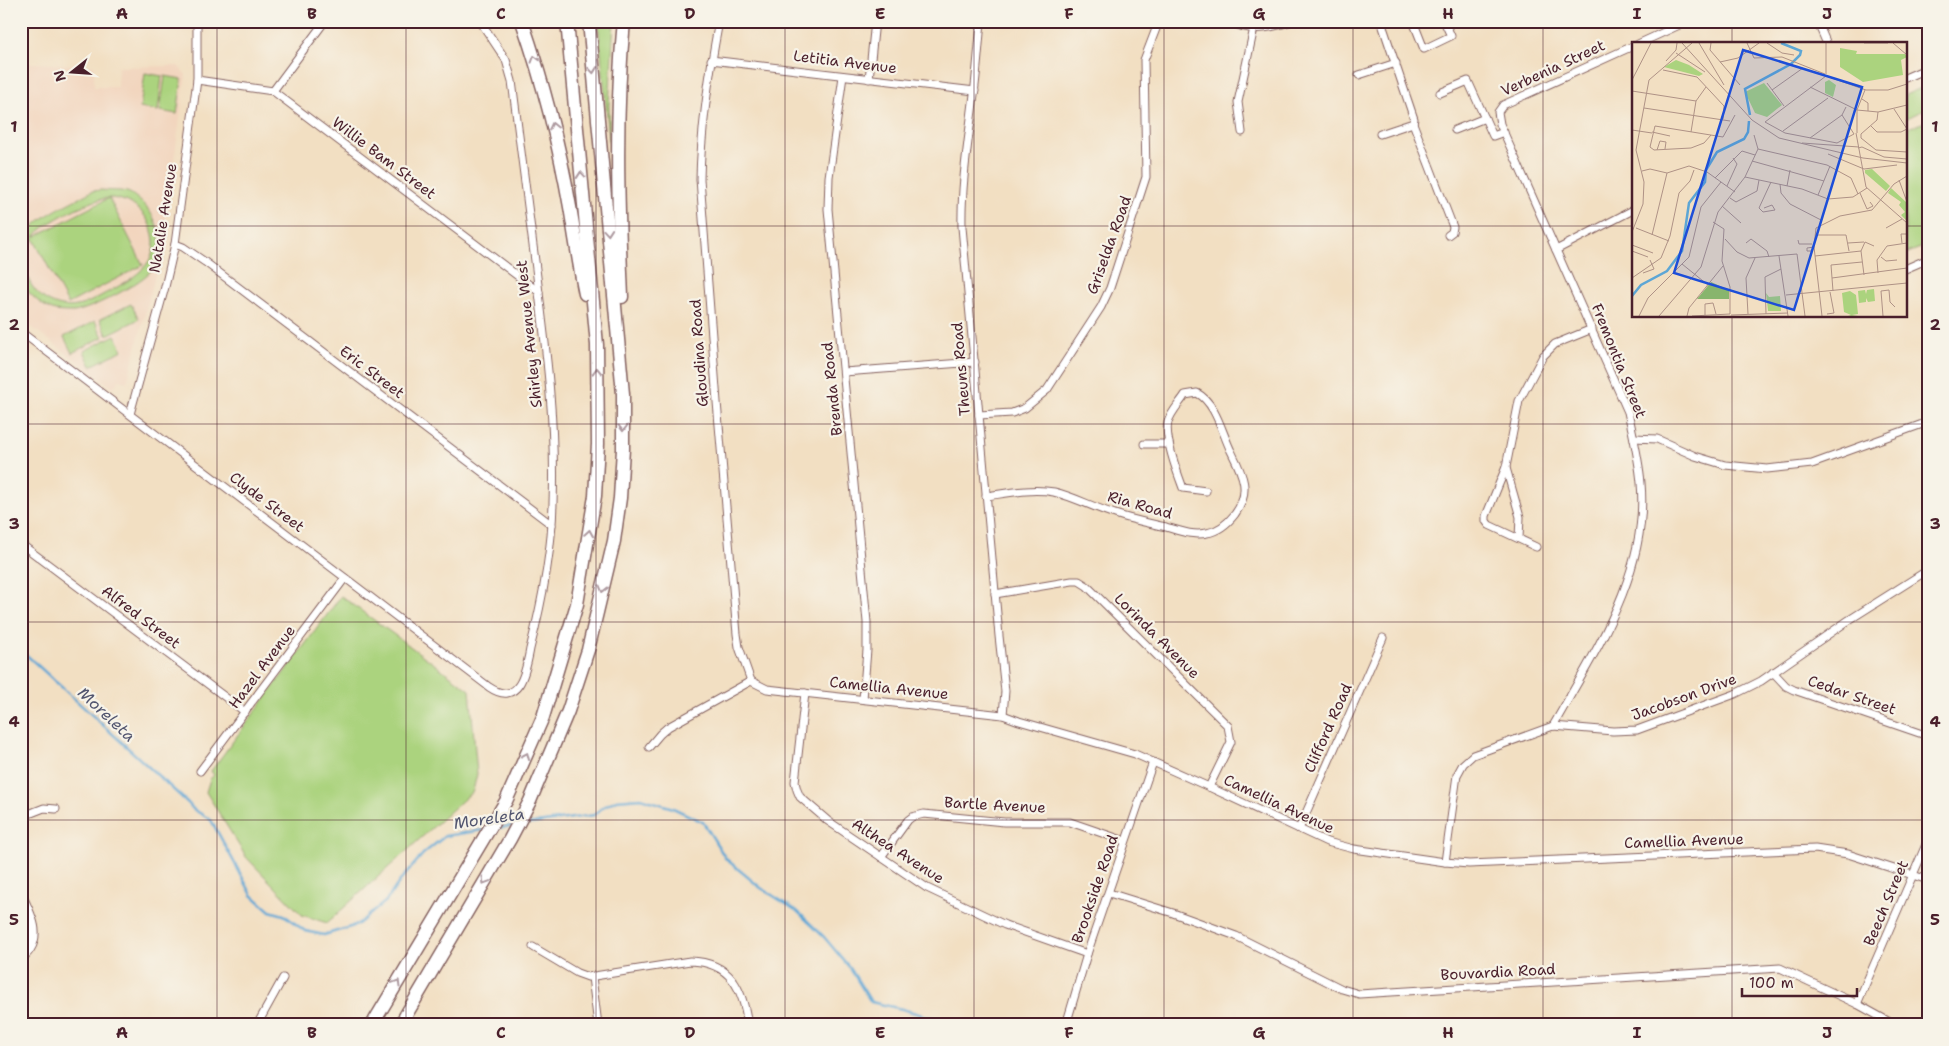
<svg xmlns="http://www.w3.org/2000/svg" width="1949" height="1046" font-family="'Shantell Sans',sans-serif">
<rect width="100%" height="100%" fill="#f7f3e8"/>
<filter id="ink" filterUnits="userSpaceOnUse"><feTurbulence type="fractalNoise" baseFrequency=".02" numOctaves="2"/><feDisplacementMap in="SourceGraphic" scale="10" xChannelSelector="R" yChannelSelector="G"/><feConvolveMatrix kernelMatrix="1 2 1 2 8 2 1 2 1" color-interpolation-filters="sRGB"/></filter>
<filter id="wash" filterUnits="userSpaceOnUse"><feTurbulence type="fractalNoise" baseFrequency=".0096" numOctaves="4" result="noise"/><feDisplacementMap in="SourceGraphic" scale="20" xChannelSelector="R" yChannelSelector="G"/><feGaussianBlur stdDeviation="1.12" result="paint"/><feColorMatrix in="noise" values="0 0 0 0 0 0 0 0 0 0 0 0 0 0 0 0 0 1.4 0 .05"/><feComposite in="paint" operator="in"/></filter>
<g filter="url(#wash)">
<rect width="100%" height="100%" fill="#f2dfc2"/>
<!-- built -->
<polygon fill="#f2d5be" points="29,63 94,66 94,87 117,87 118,67 178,66 186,75 161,253 127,382 119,380 113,388 21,319 21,233 25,216"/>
<!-- green -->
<g fill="#abd37e" stroke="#7a7954" fill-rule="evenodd">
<polygon points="598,21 614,21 609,105 610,149"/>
<polygon points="145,73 162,76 158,111 140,108"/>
<polygon points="165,76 182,79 177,114 160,111"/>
<polygon points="1928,85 1928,108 1905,119 1905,95"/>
<polygon points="1928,121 1928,245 1905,254 1905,129"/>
<path d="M101 190C109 191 119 190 127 192 132 193 136 198 139 200 159 216 167 246 153 268 145 282 90 310 74 312 69 312 60 312 55 311 42 307 31 295 22 285V239C39 215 67 205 92 191ZM109 198C125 198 142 208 149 223 166 260 136 277 108 292 98 297 88 304 77 306 57 310 35 297 28 278 23 264 25 250 33 238L68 304 143 265 109 198 34 237C44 222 91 199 109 198Z"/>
<polygon points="131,304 139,319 107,335 100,319"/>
<polygon points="95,321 103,337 72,353 64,337"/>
<polygon points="115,335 123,350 91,366 84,351"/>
<polygon points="341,596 470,690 477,774 473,791 327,923 302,915 246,857 206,792 210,779 214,775 211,771"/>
</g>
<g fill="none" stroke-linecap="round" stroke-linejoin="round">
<!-- stream -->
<g stroke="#5da6d5" stroke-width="2.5">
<polyline points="21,650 188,803 193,809 211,820 252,895 270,911 284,915 305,931 324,935 357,925 386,901 400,881 423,854 445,836 483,830"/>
<polyline points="523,825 594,815 603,807 616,800 641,798 673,808 703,822 726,859 761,888 797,911 824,937 850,968 871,1002 902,1009 957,1025"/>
<polyline points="496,828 513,826"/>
</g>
</g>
</g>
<g filter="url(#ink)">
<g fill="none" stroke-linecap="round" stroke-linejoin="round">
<defs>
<g id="minor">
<path d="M719 21C709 74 701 125 700 179L717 402 737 634 739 647 751 681"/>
<path d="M981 21C979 45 977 70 974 94 969 138 961 182 962 227L999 636 1005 691 1003 715"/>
<polyline points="1413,21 1424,49 1451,36 1444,21"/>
<polyline points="1817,21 1827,44"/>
<polyline points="1638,44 1688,21"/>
<polyline points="711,60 975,91"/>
<polyline points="1359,75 1396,63"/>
<polyline points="843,76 829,177 828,209 867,622 867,650 863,699"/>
<polyline points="1905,78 1928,68"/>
<polyline points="869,79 875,21"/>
<polyline points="197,80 273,91 539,292"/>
<polyline points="273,91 325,21"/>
<polyline points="1440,93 1468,81 1493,136 1504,132"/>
<polyline points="1413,123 1453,227 1452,232 1448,235"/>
<polyline points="1455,130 1485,118"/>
<polyline points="1242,132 1238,102 1254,28"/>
<polyline points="1380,134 1413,123 1414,119 1381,21"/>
<polyline points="175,244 183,247 205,262 552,525"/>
<polyline points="1556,250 1633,210"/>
<polyline points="1905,269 1928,259"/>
<path d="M21 332 489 687C520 708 526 670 530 649 542 602 552 552 553 503 556 425 546 347 536 269 528 206 520 144 512 81L506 60 480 21"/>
<polyline points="844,372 975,362"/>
<polyline points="130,414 165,287 175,244 197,80 197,21"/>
<polyline points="979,415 1012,413 1025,408 1047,390 1101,307 1110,288 1146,177 1144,60 1159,21"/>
<polyline points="1634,438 1657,439 1695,456 1725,465 1767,469 1812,464 1928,422"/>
<polyline points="1144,444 1169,444"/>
<polyline points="1506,468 1520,517 1519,538"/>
<path d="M986 496C1008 493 1032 488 1054 492 1075 497 1094 508 1115 514 1132 520 1149 523 1166 527 1180 531 1193 536 1207 533 1219 531 1228 523 1235 514 1252 491 1242 473 1231 451 1222 433 1216 403 1197 393L1185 395C1180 403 1171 412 1168 422 1164 438 1177 472 1183 488L1206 491"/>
<polyline points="21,544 245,712"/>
<polyline points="1536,547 1489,525 1486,521 1486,516 1506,467 1519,401 1543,356 1555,344 1592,329"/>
<polyline points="995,594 1072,581 1079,581 1087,586 1228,726 1231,742 1209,787"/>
<polyline points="1773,672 1786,686 1794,690 1928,736"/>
<polyline points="751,681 767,689 1003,715 1019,721 1135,754 1209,787 1327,842 1354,849 1445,862 1469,864 1815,849 1848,854 1928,880"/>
<polyline points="805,693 795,782 797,790 800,797 828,821 927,888 1005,925 1087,954"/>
<path d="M1553 726C1595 651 1649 573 1641 483 1639 459 1633 435 1628 412L1500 124 1498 112 1503 105 1633 46"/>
<polyline points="649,747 660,734 668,727 751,681"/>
<polyline points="200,771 345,578"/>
<polyline points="21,817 44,808 56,809"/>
<polyline points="1299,829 1383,638"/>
<polyline points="881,857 908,820 912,817 924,814 1004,822 1070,822 1125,841"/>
<polyline points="1445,862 1457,775 1463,764 1473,755 1553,726 1613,731 1637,730 1735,694 1761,681 1849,620 1928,570"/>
<polyline points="1109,893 1173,913 1236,936 1342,989 1359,994 1780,968 1857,1004 1895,1025"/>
<path d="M533 947 577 973 588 977 690 961C731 962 743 989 748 1025"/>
<polyline points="592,977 598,1025"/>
<polyline points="1857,1004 1928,840"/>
<polyline points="257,1025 283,978"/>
<polyline points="1066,1025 1087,954 1153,762"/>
</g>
<g id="tertiary">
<path d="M1232 21C1250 32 1270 27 1289 21"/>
<path d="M21 895C32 917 44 940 21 958"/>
<polyline points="21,948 28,937 26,918"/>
</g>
<g id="motorway">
<path d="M522 21C543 82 559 144 570 207 575 236 579 265 585 294"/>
<path d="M622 297C618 205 615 113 624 21"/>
<polyline points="372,1025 506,801 543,717 577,604 595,496 598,444 597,345 567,21"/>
<polyline points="400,1025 510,839 530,801 568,711 588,650 614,541 620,498 623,449 623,394 589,21"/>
</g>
</defs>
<!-- minor casing -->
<use href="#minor" stroke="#856260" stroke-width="9"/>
<!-- tertiary casing -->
<use href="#tertiary" stroke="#856260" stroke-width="11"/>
<!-- motorway casing -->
<use href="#motorway" stroke="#856260" stroke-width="15"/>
<!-- minor -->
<use href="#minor" stroke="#fff" stroke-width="7"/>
<!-- tertiary -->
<use href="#tertiary" stroke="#fff" stroke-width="9"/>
<!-- motorway -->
<use href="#motorway" stroke="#fff" stroke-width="12"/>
</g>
<!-- one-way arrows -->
<defs><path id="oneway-chevron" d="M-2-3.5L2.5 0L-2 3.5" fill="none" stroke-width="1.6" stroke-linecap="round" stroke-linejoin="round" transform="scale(1.25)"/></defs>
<g stroke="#ae9aa0">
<use href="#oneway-chevron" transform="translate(535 59) rotate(-107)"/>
<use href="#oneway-chevron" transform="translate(593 70) rotate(85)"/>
<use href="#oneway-chevron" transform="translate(553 126) rotate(-103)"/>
<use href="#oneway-chevron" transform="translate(581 175) rotate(-95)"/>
<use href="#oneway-chevron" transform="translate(608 232) rotate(85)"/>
<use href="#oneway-chevron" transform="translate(597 371) rotate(-91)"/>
<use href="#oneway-chevron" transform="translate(623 428) rotate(90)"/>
<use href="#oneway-chevron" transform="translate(589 533) rotate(-81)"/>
<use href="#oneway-chevron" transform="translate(603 589) rotate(104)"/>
<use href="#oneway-chevron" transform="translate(526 756) rotate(-66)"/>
<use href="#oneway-chevron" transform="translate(485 881) rotate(121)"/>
<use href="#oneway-chevron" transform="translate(397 983) rotate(-59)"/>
</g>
</g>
<!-- grid -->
<path fill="none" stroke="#4a1f2b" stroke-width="1" stroke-opacity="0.55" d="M217 21V1025M406 21V1025M596 21V1025M785 21V1025M974 21V1025M1164 21V1025M1353 21V1025M1543 21V1025M1732 21V44M21 226H1633M1905 226H1928M1732 316V1025M21 424H1928M21 622H1928M21 820H1928"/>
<g text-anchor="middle" stroke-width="4.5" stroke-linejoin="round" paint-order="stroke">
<!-- street labels -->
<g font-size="15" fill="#4a1f2b" stroke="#f7f3e8">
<text transform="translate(845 62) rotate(7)" y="5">Letitia Avenue</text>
<text transform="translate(1553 68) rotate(-25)" y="5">Verbenia Street</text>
<text transform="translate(384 158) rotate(37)" y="5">Willie Bam Street</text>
<text transform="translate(163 218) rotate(-81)" y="5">Natalie Avenue</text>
<text transform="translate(1109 245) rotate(-70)" y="5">Griselda Road</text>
<text transform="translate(529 334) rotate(-96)" y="5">Shirley Avenue West</text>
<text transform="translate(699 353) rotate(-94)" y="5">Gloudina Road</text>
<text transform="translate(1619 361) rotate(68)" y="5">Fremontia Street</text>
<text transform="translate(961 369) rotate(-95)" y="5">Theuns Road</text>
<text transform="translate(372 372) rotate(37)" y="5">Eric Street</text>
<text transform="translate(832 389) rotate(-96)" y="5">Brenda Road</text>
<text transform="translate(267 502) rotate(37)" y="5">Clyde Street</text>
<text transform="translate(1140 505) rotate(16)" y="5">Ria Road</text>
<text transform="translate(141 617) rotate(37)" y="5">Alfred Street</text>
<text transform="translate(1157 636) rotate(45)" y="5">Lorinda Avenue</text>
<text transform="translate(262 667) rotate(-53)" y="5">Hazel Avenue</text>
<text transform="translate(889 688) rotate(6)" y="5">Camellia Avenue</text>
<text transform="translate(1852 695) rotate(19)" y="5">Cedar Street</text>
<text transform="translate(1684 697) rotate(-20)" y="5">Jacobson Drive</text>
<text transform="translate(1328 728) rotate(-66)" y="5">Clifford Road</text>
<text transform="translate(1279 804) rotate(25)" y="5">Camellia Avenue</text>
<text transform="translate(995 805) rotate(3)" y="5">Bartle Avenue</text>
<text transform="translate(1684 841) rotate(-2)" y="5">Camellia Avenue</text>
<text transform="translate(898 851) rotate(33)" y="5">Althea Avenue</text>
<text transform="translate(1095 889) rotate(-71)" y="5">Brookside Road</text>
<text transform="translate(1886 903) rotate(-67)" y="5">Beech Street</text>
<text transform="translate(1498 972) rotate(-3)" y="5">Bouvardia Road</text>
</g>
<!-- water labels -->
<g font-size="16" font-style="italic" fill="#52556f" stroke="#f7f3e8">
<text transform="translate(107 714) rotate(43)" y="6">Moreleta</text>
<text transform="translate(489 818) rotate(-8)" y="6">Moreleta</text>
</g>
</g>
<!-- overview -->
<g transform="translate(1632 42)">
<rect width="275" height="275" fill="#f2dfc2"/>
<path d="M208 6 225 9 224 12H273L275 15 269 18 271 33 231 40 208 25ZM44 18 57 23 71 32 67 34 32 25ZM197 38 204 43 201 55 193 51V40ZM132 41 150 63 135 75 123 71 113 50ZM240 127 258 144 254 149 233 131V128ZM259 146 274 160 275 179 269 173 273 170 267 163 269 160 256 151ZM242 247 243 259 236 260 234 256V260L227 261 226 249 233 248 234 252 235 248ZM218 249 224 253 226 272 220 273 226 274H216L219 273 212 270 210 251ZM134 251 137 255 148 254 149 269H136Z" fill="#abd37e"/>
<path d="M79 240 97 248V257H65Z" fill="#88b56d"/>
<path fill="none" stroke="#5da6d5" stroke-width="2.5" d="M118 73 113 47 159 22 168 13 169 9 149 1M0 254 9 243 35 229 50 209 57 161 73 140 74 128 85 110 112 97 116 90 117 79"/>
<path fill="none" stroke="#af9286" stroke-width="1" d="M50 1 120 78 147 96 231 116 275 121M67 1 92 43M79 1 78 8 108 43M115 1 122 16 150 15 193 32M135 1 150 11 162 13M194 1V32M232 1H256M261 1 275 13M44 11 73 30M34 19 44 8 45 1M88 20 106 16 127 1M31 28 65 35 92 64 91 77M194 34 133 80 153 91 205 101 222 92 210 73M194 34 234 48H256L275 42M0 38 19 1M135 41 152 64M178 45 225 68 246 70 275 63M140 48 171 26M0 49 64 59M230 57 236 61V69M12 66 98 79M262 67 275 87M225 68 233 48M246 70 245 78 229 92V96L244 108 275 110M239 84 245 90H269L275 87M0 88 20 91M151 89 196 56M20 90 38 94M59 90 64 59 74 45M224 91 234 145 275 181M225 91V68M79 93 72 101 59 106 22 108 18 105 23 84 91 95 103 73M178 96 210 73 214 65M170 101 227 105M226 106 230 105 252 115 275 117M126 107 195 123 219 136 226 152M25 108 28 99 34 100 33 107M196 112 232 127 265 123M120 119 192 139M10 129 18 127 35 131M35 131 57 124 75 130 103 150M113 135 170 147 196 157 221 155 235 146M83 136 110 109 123 113M267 138 275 160M148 142 149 151 158 162 189 178M95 144 105 122 101 116M155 144 158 128M228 151 235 167 241 164 238 160M186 153 198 124M98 156 104 160 125 149 127 138M90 164 109 181M132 166 140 163 143 168 131 170 127 166 139 140M81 180 92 187 90 219 98 245V272M4 186 37 199M254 186 270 177M0 190 11 162 12 140 4 108 17 38 60 1M20 193 35 131M183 193H214L217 209M93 197 105 210 117 216 165 212 173 274M166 198 167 202H180M114 201 119 197 135 209 137 215M216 201 232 200M270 201 269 192H275M0 203 21 211M0 209 16 215M180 209H175V206L182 205M147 214 156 274M183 214 229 209M249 215 254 219 265 218M50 222 76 243M11 231 22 227 18 218M246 231 245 218 255 204 275 201M232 233 229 209 233 200 242 204M0 236 29 216 38 194 47 151 58 139 62 128M200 236 275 226M201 249 199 223 230 220M154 253 275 241M116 272 114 236 123 216M134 272 133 235 149 227M195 272 202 271 198 250M73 273V262L81 261 84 272M99 273 156 271M7 274 16 256 57 215 69 165 89 140M27 274 69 225 86 170 113 135 126 107 122 93M55 274 57 266 91 224M60 274 98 272M190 274 182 205 184 186 208 174 240 168 262 142 275 134M251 274 249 249 257 248 258 260 263 265"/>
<path fill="#1d4ed8" fill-opacity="0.15" stroke="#1d4ed8" stroke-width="2.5" d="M111 8 230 45 162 268 42 231Z"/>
<rect width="275" height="275" fill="none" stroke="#4a1f2b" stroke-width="2.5"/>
</g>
<!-- margin -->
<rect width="1949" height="1046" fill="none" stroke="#f7f3e8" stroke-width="55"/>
<!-- north arrow -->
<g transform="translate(72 72) rotate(253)" stroke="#f7f3e8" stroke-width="4" paint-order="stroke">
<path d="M0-4L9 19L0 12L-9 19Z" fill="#4a1f2b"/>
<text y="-8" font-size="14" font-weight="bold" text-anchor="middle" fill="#4a1f2b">N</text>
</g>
<!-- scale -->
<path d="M1742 988v8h115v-8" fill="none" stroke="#4a1f2b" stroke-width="2.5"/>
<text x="1749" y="988" font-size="15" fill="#4a1f2b" stroke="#f7f3e8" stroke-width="4" paint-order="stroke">100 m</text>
<rect x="28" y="28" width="1894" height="990" fill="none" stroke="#4a1f2b" stroke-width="2"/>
<g font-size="16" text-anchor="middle" font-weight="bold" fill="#4a1f2b">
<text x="122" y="19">A</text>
<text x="312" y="19">B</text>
<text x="501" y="19">C</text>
<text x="690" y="19">D</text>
<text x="880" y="19">E</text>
<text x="1069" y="19">F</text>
<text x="1259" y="19">G</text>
<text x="1448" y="19">H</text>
<text x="1637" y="19">I</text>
<text x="1827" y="19">J</text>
<text x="14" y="132">1</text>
<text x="1935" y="132">1</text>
<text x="14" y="330">2</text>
<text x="1935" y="330">2</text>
<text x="14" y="529">3</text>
<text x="1935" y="529">3</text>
<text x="14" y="727">4</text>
<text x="1935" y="727">4</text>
<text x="14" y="925">5</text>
<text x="1935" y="925">5</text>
<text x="122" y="1038">A</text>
<text x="312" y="1038">B</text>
<text x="501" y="1038">C</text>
<text x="690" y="1038">D</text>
<text x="880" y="1038">E</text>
<text x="1069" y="1038">F</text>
<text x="1259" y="1038">G</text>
<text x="1448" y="1038">H</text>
<text x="1637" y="1038">I</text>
<text x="1827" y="1038">J</text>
</g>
</svg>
